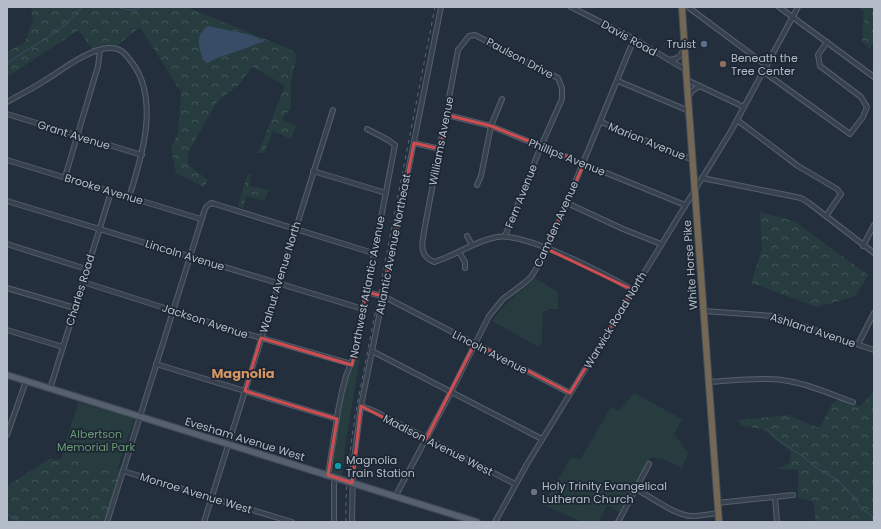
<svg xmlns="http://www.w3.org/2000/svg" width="881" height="529" font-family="Poppins,sans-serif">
<defs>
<pattern id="forest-crowns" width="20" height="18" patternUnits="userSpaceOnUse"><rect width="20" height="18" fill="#263c3f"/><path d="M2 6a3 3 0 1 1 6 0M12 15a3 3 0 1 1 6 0" fill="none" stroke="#435659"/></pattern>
</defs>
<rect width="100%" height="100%" fill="#242f3e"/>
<!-- green -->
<g fill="#263c3f">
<path d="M535 278 558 292V309H548V311H544L543 312 542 343 539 347 492 321C503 303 520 293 535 278Z"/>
<polygon points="356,357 360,358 346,440 342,477 332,473 332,469 335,441 344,390 351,367"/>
<polygon points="634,393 682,419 674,434 688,453 682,468 663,459 651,457 620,513 607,505 599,522 583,522 543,505 571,457 580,460 611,407 619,411"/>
<polygon points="78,402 134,419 100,522 42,522"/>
</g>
<!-- forest -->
<g fill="url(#forest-crowns)">
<polygon points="31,7 187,7 292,50 297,54 290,88 291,92 291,108 282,119 296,126 291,139 273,131 264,153 258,153 285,86 253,67 250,69 249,73 245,76 242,82 217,102 188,153 188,165 208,180 204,187 176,173 171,148 178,133 181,92 140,27 114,48 94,52 79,30 7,77 7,52 25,42 33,20"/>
<polygon points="858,7 874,7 874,41 870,50 862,41 864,12"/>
<polygon points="250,173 251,175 249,186 269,190 264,201 246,196 243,208 238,206 247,175"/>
<polygon points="760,212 794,221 868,275 856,296 817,307 751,283 762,249"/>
<polygon points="874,392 874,522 816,522 813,501 798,498 798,470 777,469 790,462 791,452 762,429 741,426 739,420 788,415 819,428 833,403 841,398 860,406"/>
<polygon points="49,459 82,461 97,472 116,468 121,469 105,522 7,522 7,486"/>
</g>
<!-- water -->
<path fill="#394c67" d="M208 26 251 35 265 41C253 45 241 50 229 54 221 57 215 58 208 63H206C201 57 196 40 201 33 203 30 205 28 208 26Z"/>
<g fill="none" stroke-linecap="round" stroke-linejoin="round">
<!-- stream -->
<g stroke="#394c67" stroke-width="1">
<path d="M118 7C126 10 134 12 142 7"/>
<path d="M7 64 10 61C34 45 64 31 82 7"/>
<polyline points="766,428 778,440 801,455 818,469 838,480 854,498 861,508 871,515 874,519"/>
<polyline points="7,514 21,522"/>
</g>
<defs>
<g id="minor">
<polyline points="571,7 634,39 686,70"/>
<polyline points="688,7 767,66"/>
<polyline points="779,7 874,77"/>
<path d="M669 60C677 59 681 57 683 50"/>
<polyline points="764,72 850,134 863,117 867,107 861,97 820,66 818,55 827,42"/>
<polyline points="687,80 744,107"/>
<polyline points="618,81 689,111"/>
<polyline points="688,98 692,91 700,86"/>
<path d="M7 102C19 95 32 89 44 81 62 70 87 50 108 48 119 47 124 52 130 60 161 97 142 157 129 197"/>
<polyline points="7,114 142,155"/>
<polyline points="447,115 491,126 685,205"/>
<polyline points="737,120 798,166 837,189 841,194 826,216"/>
<polyline points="601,122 685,157 693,159"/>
<polyline points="414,143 440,149"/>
<polyline points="7,160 201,219"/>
<polyline points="313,171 386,193"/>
<polyline points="65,177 98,66 100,50"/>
<polyline points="702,178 801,198 809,203 874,253"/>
<polyline points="477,185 481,176 491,126 502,99"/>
<polyline points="7,201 363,309"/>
<polyline points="567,203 623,229 661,244"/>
<polyline points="467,236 472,245"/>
<path d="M505 236 541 146 562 99V88L558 78 475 35 469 36 458 50 425 226C423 240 417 255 434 262 455 256 474 241 497 237 526 232 605 274 633 290"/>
<polyline points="7,244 86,269"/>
<polyline points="863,246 874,225"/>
<polyline points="459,252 465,262 465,268"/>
<polyline points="83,282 237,331 351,364"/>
<polyline points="7,288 75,308"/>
<polyline points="366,292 383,296 570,393"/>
<polyline points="704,311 774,316 874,350"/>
<polyline points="7,330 63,347"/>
<polyline points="858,344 874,313"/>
<polyline points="372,351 542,439"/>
<polyline points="156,364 337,419"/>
<path d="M708 382C732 381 758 377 782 380 806 383 830 394 853 402"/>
<polyline points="50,389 111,192"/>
<polyline points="361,406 374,411 515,484"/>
<polyline points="7,435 26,381"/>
<polyline points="123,471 292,522"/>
<polyline points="328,475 338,411 342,391 346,376 355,353 395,145 388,140 367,129"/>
<path d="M636 489C652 497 675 516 693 516 701 516 710 514 718 513"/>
<polyline points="395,497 451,392 489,316 503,299 523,284 531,277 546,253 634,39"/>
<polyline points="775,497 777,522"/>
<polyline points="717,503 793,495"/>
<polyline points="107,522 204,212 206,207 211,203 215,204 373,253"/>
<polyline points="204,522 333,110"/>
<polyline points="334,522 334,485 335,478"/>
<polyline points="352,522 353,467 361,406 441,7"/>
<polyline points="495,522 527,464 731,131 798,7"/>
<polyline points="618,522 649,464"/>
</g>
<polyline id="major" points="7,375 477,522"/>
<polyline id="highway" points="682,7 686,70 719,522"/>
</defs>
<!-- minor casing -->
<use href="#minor" stroke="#565f6c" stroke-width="6"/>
<!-- major casing -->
<use href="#major" stroke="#414a57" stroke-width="8"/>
<!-- highway casing -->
<use href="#highway" stroke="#434c59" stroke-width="8"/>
<!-- minor -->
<use href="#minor" stroke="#38414e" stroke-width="4"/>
<!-- major -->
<use href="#major" stroke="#56606e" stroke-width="5.5"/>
<!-- highway -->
<use href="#highway" stroke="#746855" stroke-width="6"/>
<!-- rail -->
<path stroke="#5a6575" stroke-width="1" stroke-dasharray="4 4" stroke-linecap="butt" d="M346 522C345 486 350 452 355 416L435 7"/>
</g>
<!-- marked area -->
<path fill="none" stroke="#ce4d50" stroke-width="3" stroke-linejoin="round" d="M447 115 491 126 584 163 547 249 633 290 570 393 475 343 426 439 361 406 352 483 328 475 337 419 245 391 261 338 352 365 366 292 383 296 414 143 440 149Z"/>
<!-- markers -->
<circle fill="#5c6f8a" stroke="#1d2633" stroke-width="1.5" cx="704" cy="44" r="4"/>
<circle fill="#8d6e63" stroke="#1d2633" stroke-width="1.5" cx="723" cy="64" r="4"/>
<circle fill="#0f9aa8" stroke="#1d2633" stroke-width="1.5" cx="338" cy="466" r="4"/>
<circle fill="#6b7280" stroke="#1d2633" stroke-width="1.5" cx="534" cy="492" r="4"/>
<g text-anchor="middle" stroke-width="3.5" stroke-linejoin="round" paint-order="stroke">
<!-- street labels -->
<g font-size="11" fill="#b4bcc9" stroke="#1d2633">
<text transform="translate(629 38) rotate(29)" y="4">Davis Road</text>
<text transform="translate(520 58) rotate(28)" y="4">Paulson Drive</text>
<text transform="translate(74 135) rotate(17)" y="4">Grant Avenue</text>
<text transform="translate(441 141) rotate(-79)" y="4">Williams Avenue</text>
<text transform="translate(647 141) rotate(22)" y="4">Marion Avenue</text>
<text transform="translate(567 157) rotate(22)" y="4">Phillips Avenue</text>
<text transform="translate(104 189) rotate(17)" y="4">Brooke Avenue</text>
<text transform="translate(521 196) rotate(-68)" y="4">Fern Avenue</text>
<text transform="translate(556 224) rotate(-66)" y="4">Camden Avenue</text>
<text transform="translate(393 244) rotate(-79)" y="4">Atlantic Avenue Northeast</text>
<text transform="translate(185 255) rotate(17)" y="4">Lincoln Avenue</text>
<text transform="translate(690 265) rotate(-94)" y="4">White Horse Pike</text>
<text transform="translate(280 277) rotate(-73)" y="4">Walnut Avenue North</text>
<text transform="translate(367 287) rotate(-79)" y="4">Northwest Atlantic Avenue</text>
<text transform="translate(80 290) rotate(-73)" y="4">Charles Road</text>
<text transform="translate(615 320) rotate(-59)" y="4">Warwick Road North</text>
<text transform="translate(205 321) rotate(18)" y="4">Jackson Avenue</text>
<text transform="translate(813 330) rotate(18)" y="4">Ashland Avenue</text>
<text transform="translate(490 352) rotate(27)" y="4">Lincoln Avenue</text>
<text transform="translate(245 439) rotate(17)" y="4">Evesham Avenue West</text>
<text transform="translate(438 445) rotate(27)" y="4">Madison Avenue West</text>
<text transform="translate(196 493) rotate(17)" y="4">Monroe Avenue West</text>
</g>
<!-- poi labels -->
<g font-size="11" fill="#b4bcc9" stroke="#1d2633" text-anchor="start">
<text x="696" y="48" text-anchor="end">Truist</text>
<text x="731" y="62">Beneath the<tspan x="731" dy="13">Tree Center</tspan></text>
<text x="346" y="464">Magnolia<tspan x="346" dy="13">Train Station</tspan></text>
<text x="542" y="490">Holy Trinity Evangelical<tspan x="542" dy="13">Lutheran Church</tspan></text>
</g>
<!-- park labels -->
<g font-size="11" fill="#6b9a76" stroke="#1d2633">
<text x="96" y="438">Albertson<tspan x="96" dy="13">Memorial Park</tspan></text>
</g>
<!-- quarter labels -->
<g font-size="13" font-weight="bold" fill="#d59563" stroke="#1d2633">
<text x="243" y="378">Magnolia</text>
</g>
</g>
<!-- border -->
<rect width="881" height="529" fill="none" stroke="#b4bcc9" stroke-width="16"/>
</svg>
